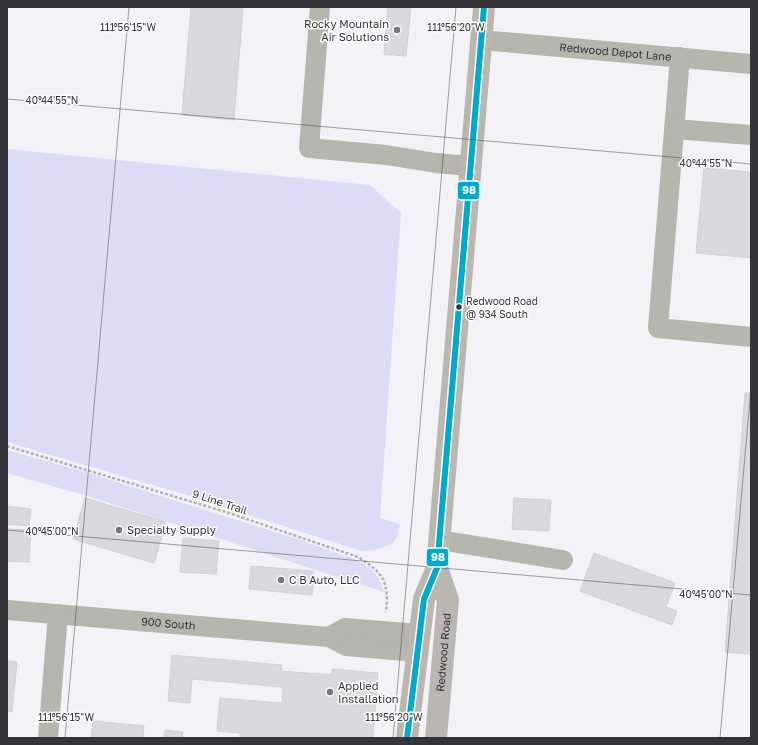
<svg xmlns="http://www.w3.org/2000/svg" width="758" height="745" font-family="'Golos Text',sans-serif">
<rect width="100%" height="100%" fill="#f2f2f7"/>
<!-- green -->
<g fill="#daddf5">
<path d="M7 149 370 185 401 213 380 518 400 524C399 528 399 532 397 536 392 549 370 552 358 550L200 499 7 442Z"/>
<polygon points="7,450 82,471 297,539 357,560 371,569 380,580 384,592 84,495 7,473"/>
</g>
<!-- building -->
<g fill="#dadade" stroke="#d1d1d5">
<polygon points="191,7 243,7 234,120 182,115"/>
<polygon points="388,7 411,7 406,56 384,54"/>
<polygon points="704,168 751,172 751,258 696,253"/>
<polygon points="745,393 751,393 751,654 725,652"/>
<polygon points="85,498 166,522 154,563 73,539"/>
<polygon points="514,498 551,500 549,531 512,529"/>
<polygon points="7,506 31,509 29,526 7,524"/>
<polygon points="7,529 31,530 29,562 7,561"/>
<polygon points="183,538 219,541 216,574 180,572"/>
<polygon points="594,553 675,583 666,607 677,611 672,625 580,591"/>
<polygon points="251,566 314,571 312,595 249,589"/>
<polygon points="172,655 282,665 281,671 332,675 332,669 378,673 373,738 240,738 240,733 217,731 220,698 282,703 283,687 192,679 190,703 168,701"/>
<polygon points="7,661 17,662 12,712 7,711"/>
<polygon points="93,721 144,726 143,738 91,738"/>
<polygon points="165,730 183,732 182,738 164,738"/>
</g>
<g fill="none" stroke-linecap="round" stroke-linejoin="round">
<!-- path -->
<path stroke="#b2b1ad" stroke-width="2.5" stroke-dasharray="3 2" stroke-linecap="butt" d="M7 446 229 513 358 557C384 573 389 582 386 612"/>
<!-- minor -->
<g stroke="#b7b6ac" stroke-width="20">
<polyline points="320,7 309,148 386,155 436,163 470,166"/>
<path id="s1" d="M481 40 751 64"/>
<polyline points="680,57 658,328 751,337"/>
<polyline points="674,129 751,135"/>
<polyline points="439,540 563,560"/>
<path id="s2" d="M7 610 329 637 346 646 417 652"/>
<polyline points="329,637 345,628 419,634"/>
<polyline points="48,738 58,614"/>
</g>
<!-- major -->
<g stroke="#bab7b0" stroke-width="22">
<polyline points="407,738 424,599 437,568 484,7"/>
<path id="s3" d="M436 738 448 600 437 568"/>
</g>
<defs>
<polyline id="bus-1" points="407,738 424,599 437,568 484,7"/>
</defs>
<!-- bus-1 casing -->
<use href="#bus-1" stroke="#fefefe" stroke-width="9"/>
<!-- bus-1 -->
<use href="#bus-1" stroke="#00a9ce" stroke-width="6"/>
</g>
<!-- ticks -->
<path fill="none" stroke="#353539" stroke-width="1" stroke-opacity="0.45" d="M7 99 751 164M7 530 751 595M65 738 129 7M393 738 456 7M720 738 751 388"/>
<!-- markers -->
<g fill="#77777c" stroke="#fefefe" stroke-width="1.5">
<circle cx="397" cy="30" r="4"/>
<circle cx="119" cy="530" r="4"/>
<circle cx="281" cy="580" r="4"/>
<circle cx="330" cy="692" r="4"/>
</g>
<circle fill="#353539" stroke="#fefefe" stroke-width="1.5" cx="459" cy="307" r="3.5"/>
<g text-anchor="middle" stroke-width="3" stroke-linejoin="round" paint-order="stroke">
<!-- bus labels -->
<g font-size="10" fill="#353539" stroke="#fefefe" text-anchor="start">
<text x="466" y="305">Redwood Road<tspan x="466" dy="13">@ 934 South</tspan></text>
</g>
<!-- poi labels -->
<g font-size="11" fill="#353539" stroke="#fefefe" text-anchor="start">
<text x="389" y="28" text-anchor="end">Rocky Mountain<tspan x="389" dy="13">Air Solutions</tspan></text>
<text x="127" y="534">Specialty Supply</text>
<text x="289" y="584">C B Auto, LLC</text>
<text x="338" y="690">Applied<tspan x="338" dy="13">Installation</tspan></text>
</g>
<!-- street labels -->
<g font-size="11" fill="#353539" stroke="#fefefe">
<text dy="4" stroke="none"><textPath href="#s1" startOffset="135">Redwood Depot Lane</textPath></text>
<text transform="translate(220 502) rotate(18)" y="4">9 Line Trail</text>
<text dy="4" stroke="none"><textPath href="#s2" startOffset="162">900 South</textPath></text>
<text dy="4" stroke="none"><textPath href="#s3" startOffset="86">Redwood Road</textPath></text>
</g>
</g>
<g font-size="10" text-anchor="middle" fill="#353539" stroke="#fefefe" stroke-width="3" stroke-linejoin="round" paint-order="stroke">
<text x="128" y="31">111°56'15"W</text>
<text x="456" y="31">111°56'20"W</text>
<text x="52" y="104">40°44'55"N</text>
<text x="706" y="167">40°44'55"N</text>
<text x="52" y="535">40°45'00"N</text>
<text x="706" y="598">40°45'00"N</text>
<text x="66" y="721">111°56'15"W</text>
<text x="394" y="721">111°56'20"W</text>
</g>
<g stroke="#fefefe" stroke-width="1.5">
<rect x="457" y="181" width="23" height="19" rx="4" fill="#00a9ce"/>
<rect x="426" y="548" width="23" height="19" rx="4" fill="#00a9ce"/>
</g>
<g font-size="11" text-anchor="middle" font-weight="bold" fill="#fff">
<text x="469" y="194">98</text>
<text x="438" y="561">98</text>
</g>
<!-- border -->
<rect width="758" height="745" fill="none" stroke="#353539" stroke-width="16"/>
</svg>
